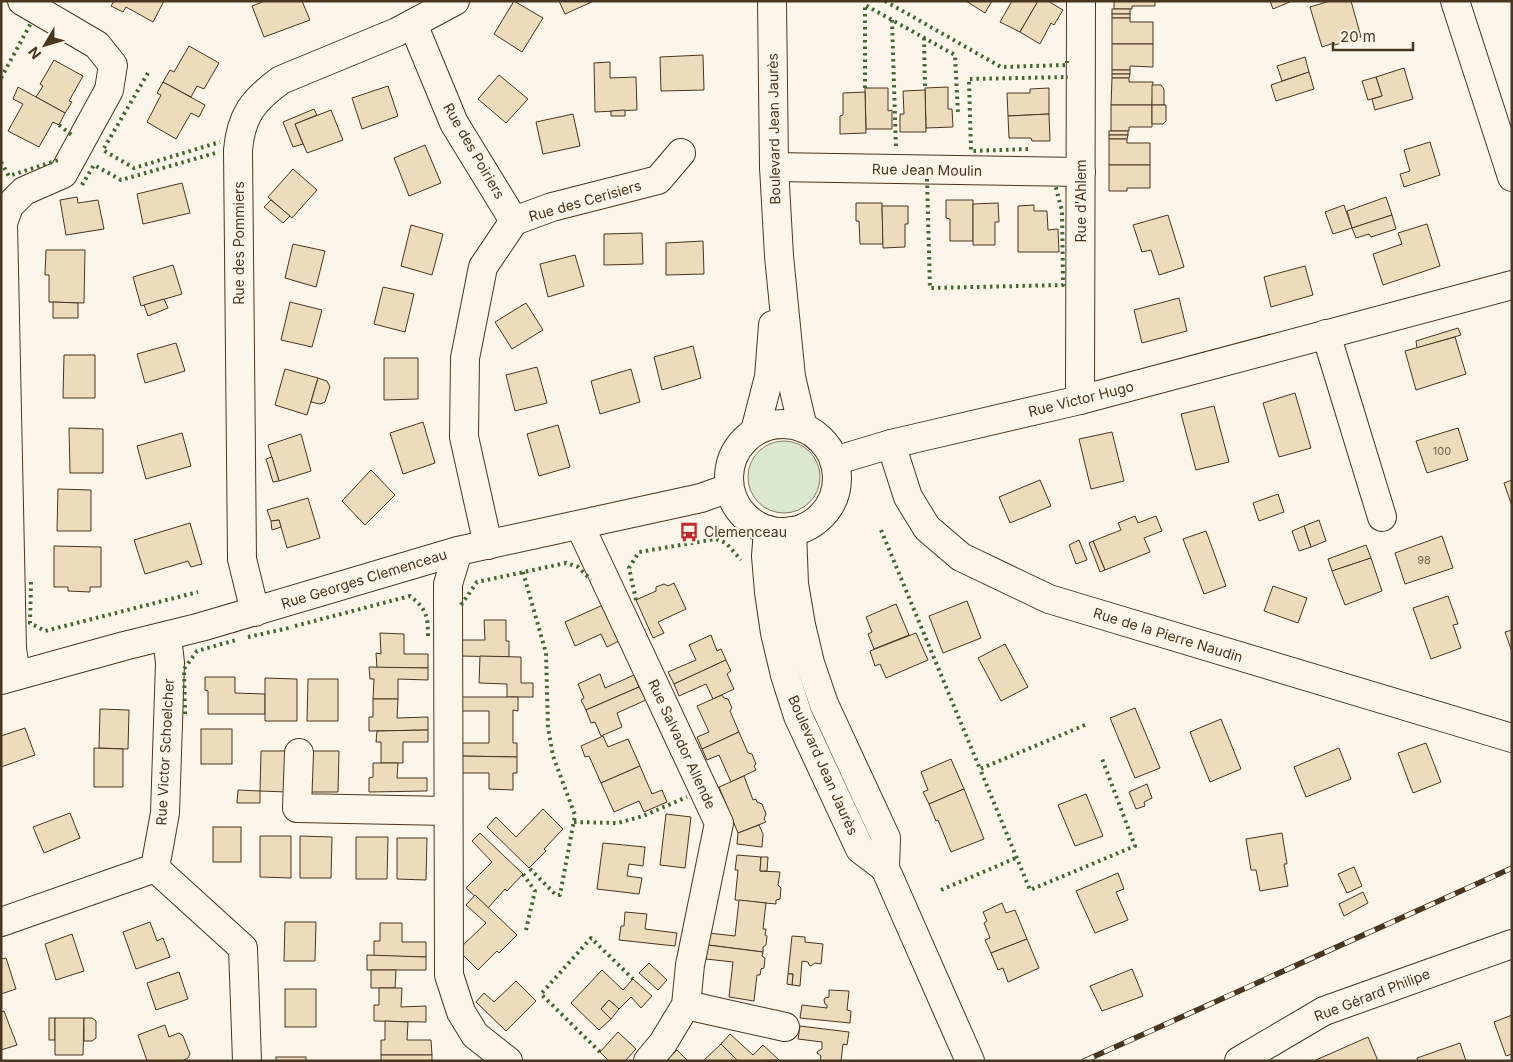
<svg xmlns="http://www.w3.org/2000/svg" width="1513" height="1062" font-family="Inter,sans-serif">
<rect width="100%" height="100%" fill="#fbf6e9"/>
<!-- green -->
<circle fill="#dce7d0" stroke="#887966" cx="784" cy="477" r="36"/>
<!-- building -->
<g fill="#ecdcbc" stroke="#4a3520">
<polygon points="114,1 164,1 153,22 126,7 123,12 111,6"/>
<polygon points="265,1 302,1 310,20 264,37 252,6"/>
<polygon points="514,1 543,18 522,52 494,34"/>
<polygon points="559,1 594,1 565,14"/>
<polygon points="966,1 992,1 985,13"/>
<polygon points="1012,1 1038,1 1020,32 1000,22"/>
<polygon points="1038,1 1048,1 1063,10 1054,25 1051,23 1040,44 1020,32"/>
<polygon points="1114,1 1155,1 1155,6 1132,6 1132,9 1114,9"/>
<polygon points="1270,1 1292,1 1273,9"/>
<polygon points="1330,1 1351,1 1361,37 1335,45 1334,43 1322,47 1310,7"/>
<rect x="1112" y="9" width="18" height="5"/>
<rect x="1112" y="14" width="18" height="4"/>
<polygon points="1112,18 1130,18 1130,22 1153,22 1153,44 1112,44"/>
<polygon points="1112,44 1153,44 1153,67 1130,66 1130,70 1112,70"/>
<polygon points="189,46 219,63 204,89 197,86 191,97 163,82 170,70 174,72"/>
<polygon points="703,55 704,90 661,91 660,57"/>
<polygon points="1305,57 1309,72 1282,81 1277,66"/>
<polygon points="54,60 83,76 69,101 72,102 65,113 36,97 43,86 40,84"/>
<polygon points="610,62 610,78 636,77 637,110 595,112 594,63"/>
<polygon points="1404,68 1413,99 1375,110 1372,99 1382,96 1376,77"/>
<rect x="1112" y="70" width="18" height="4"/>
<polygon points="1309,72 1314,89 1276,101 1271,85"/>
<polygon points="1112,74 1130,74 1129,78 1112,78"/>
<polygon points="499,75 528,99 506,123 478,99"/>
<polygon points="1376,77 1382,96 1368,100 1362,81"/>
<polygon points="1112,78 1129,78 1129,82 1153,82 1152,105 1111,105"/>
<polygon points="163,82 205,105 199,117 191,113 176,139 147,122 161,95 157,93"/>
<polygon points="1152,85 1161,85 1164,89 1164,105 1152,105"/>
<polygon points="388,86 398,116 362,129 352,98"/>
<polygon points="18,87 65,113 59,125 53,122 39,147 8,131 23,104 13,99"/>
<polygon points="948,87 948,109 952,109 953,127 926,128 925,88"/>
<polygon points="865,88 888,88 888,111 892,110 892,129 866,129"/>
<polygon points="1049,88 1049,114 1008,116 1007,93 1030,93 1030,89"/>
<polygon points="925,90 926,132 900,132 900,114 904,114 903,91"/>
<polygon points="865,92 866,133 840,134 840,116 843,115 843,93"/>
<polygon points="1111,105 1152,105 1152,127 1129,127 1129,131 1111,131"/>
<polygon points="1152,105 1166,105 1166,121 1163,124 1152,124"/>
<polygon points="314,109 317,115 295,124 303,144 293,147 283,122"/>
<polygon points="331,110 343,140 307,153 295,124"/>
<polygon points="625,110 625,116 611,116 611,111"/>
<polygon points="573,114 580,146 543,154 536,122"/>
<polygon points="1049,114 1050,141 1032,141 1031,138 1009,138 1008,116"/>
<rect x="1109" y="131" width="19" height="4"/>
<polygon points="1109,135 1128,135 1127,139 1109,139"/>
<polygon points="1109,139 1127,139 1127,143 1150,143 1150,165 1109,165"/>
<polygon points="1430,142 1440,175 1404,187 1400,174 1410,171 1404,150"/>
<polygon points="425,145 441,183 409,196 394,158"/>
<polygon points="1109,165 1150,165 1150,188 1127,188 1127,191 1109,191"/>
<polygon points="293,169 317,190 292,218 268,197"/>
<polygon points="182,183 190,213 143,224 137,194"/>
<polygon points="77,197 78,203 98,200 104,229 66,235 60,200"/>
<polygon points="1386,197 1392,215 1352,228 1347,211"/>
<polygon points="271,200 290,216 283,223 264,207"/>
<polygon points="946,200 973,200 973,241 950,241 950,219 946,218"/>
<polygon points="856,203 882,203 883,244 860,244 859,221 856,221"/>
<polygon points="998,203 999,222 995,222 995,245 973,245 973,204"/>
<polygon points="1034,205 1034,211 1047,211 1048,230 1058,229 1059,252 1018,252 1018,206"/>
<polygon points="1344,205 1352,228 1333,234 1325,212"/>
<polygon points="882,206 908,206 908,224 905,224 905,247 883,248"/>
<polygon points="1168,215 1184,267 1159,275 1151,250 1142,252 1133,225"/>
<polygon points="1392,215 1396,229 1371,237 1369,234 1356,238 1352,228"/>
<polygon points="1427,224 1440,266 1383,285 1373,254 1402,244 1398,233"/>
<polygon points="411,225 443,234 432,275 401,266"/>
<polygon points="642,233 643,264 604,265 604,234"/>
<polygon points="703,241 704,274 666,275 666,243"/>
<polygon points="293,244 325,251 316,287 285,278"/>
<polygon points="46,250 85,250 84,303 49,302 49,275 45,275"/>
<polygon points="575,255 584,286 548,297 540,264"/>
<polygon points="173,265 182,294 141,306 133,277"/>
<polygon points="1305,266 1313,295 1271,307 1264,277"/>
<polygon points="383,287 414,294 405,332 374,324"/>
<polygon points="1179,298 1187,331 1142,343 1134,310"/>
<polygon points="164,299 168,308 148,316 144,305"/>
<polygon points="53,302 78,303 78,318 53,318"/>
<polygon points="290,302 322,310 312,347 281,340"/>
<polygon points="526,303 543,330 512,349 495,322"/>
<polygon points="1458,328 1461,335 1417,348 1416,341"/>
<polygon points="1455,337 1466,374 1416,390 1405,351"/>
<polygon points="176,343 185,371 145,383 137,354"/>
<polygon points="693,346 701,378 662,390 654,357"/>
<polygon points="64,355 95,355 95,398 63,398"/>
<polygon points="384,358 418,358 418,399 384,400"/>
<polygon points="537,367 547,403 515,411 506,375"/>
<polygon points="285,369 318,378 307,415 275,405"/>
<polygon points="631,369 640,402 600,414 591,381"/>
<polygon points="318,378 327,381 330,387 325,402 320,404 311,402"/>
<polygon points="1295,393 1311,448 1279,457 1263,403"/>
<polygon points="1214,406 1229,462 1196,470 1181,414"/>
<polygon points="423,422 435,463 403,474 390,433"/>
<polygon points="558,425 570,467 539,476 527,434"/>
<polygon points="69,428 103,429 103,473 70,473"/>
<polygon points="1458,428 1468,460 1427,473 1416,441"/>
<polygon points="1112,432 1124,481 1091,489 1079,439"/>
<polygon points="182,433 191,466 146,479 137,446"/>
<polygon points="301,434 311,471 279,481 268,445"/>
<polygon points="272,457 279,481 273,482 266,459"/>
<polygon points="371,470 395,495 365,525 342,501"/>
<polygon points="1040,480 1051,506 1010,523 999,497"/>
<polygon points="1512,480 1512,506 1504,483"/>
<polygon points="58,489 91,490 91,531 57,531"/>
<polygon points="1278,494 1284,512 1259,521 1253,503"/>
<polygon points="308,498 320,538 287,548 279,520 271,521 267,510"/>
<polygon points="1135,516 1138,523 1156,516 1162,531 1144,538 1150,552 1105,570 1093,541 1121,530 1118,523"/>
<polygon points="279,520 281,527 272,530 271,521"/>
<polygon points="1319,520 1326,541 1311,547 1304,526"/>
<polygon points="190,523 202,564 191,567 188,561 145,574 134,540"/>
<polygon points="1304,526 1311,547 1299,551 1292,531"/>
<polygon points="1206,531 1226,586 1204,594 1183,539"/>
<polygon points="1442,536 1453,568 1405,584 1395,553"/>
<polygon points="1079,540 1087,560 1076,564 1069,545"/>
<polygon points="1093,541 1105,570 1100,572 1089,543"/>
<polygon points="1366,545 1371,558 1332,571 1328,559"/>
<polygon points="54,546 101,547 101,587 90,587 90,592 68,591 68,587 54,587"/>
<polygon points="1371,558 1382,591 1345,605 1332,571"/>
<polygon points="674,583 686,609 658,622 664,633 653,638 636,600 656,591 656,587 664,584 668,586"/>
<polygon points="1273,586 1307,598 1298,623 1264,611"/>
<polygon points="1448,596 1458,624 1453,625 1461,648 1431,659 1413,608"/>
<polygon points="967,601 981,638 943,653 929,616"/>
<polygon points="896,604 909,635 874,649 868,634 872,632 866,617"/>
<polygon points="603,605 619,641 607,647 601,634 575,646 565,622"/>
<polygon points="484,620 506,620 506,641 509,641 509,657 460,656 460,640 485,640"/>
<polygon points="1512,630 1512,652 1505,632"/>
<polygon points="380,633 404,634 404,654 428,654 428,668 377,668 376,653 381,654"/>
<polygon points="916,633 928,660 886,678 880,664 875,666 870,651"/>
<polygon points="711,635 717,651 721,649 726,660 674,684 668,672 696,660 689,645"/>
<polygon points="1005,644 1028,687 1001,701 978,658"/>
<polygon points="480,656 521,657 521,683 533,683 533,697 507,697 507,684 479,683"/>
<polygon points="726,660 731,671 727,674 734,689 713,699 706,684 679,696 674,684"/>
<polygon points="369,667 428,668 428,680 398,679 398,699 373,699 374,679 370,679"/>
<polygon points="600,674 605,688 634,675 639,687 586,710 581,700 584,698 578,684"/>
<polygon points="205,677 235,677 235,693 265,694 265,714 208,714 208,691 205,690"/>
<polygon points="265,678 297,679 297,721 265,721"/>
<polygon points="308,679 338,679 338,721 307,721"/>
<polygon points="639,687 646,700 617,713 622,727 601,736 595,722 591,723 586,710"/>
<polygon points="722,695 724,698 728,699 732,708 730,711 739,732 702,749 697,737 709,732 697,706"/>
<polygon points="460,697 518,697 518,711 513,710 513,743 517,743 517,757 459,756 459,743 489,743 489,711 460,711"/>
<polygon points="373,699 398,699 397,718 428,717 428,730 369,731 369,717 373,717"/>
<polygon points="1135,708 1160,768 1135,778 1110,718"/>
<polygon points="100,709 129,710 128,749 99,748"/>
<polygon points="1221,719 1241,769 1210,782 1190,732"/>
<polygon points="25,728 35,755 1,767 1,736"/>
<rect x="201" y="729" width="31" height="35"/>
<polygon points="428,730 428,742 403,742 403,763 381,763 381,742 376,742 377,731"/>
<polygon points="739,732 748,753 752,754 756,764 754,766 756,770 731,782 719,755 707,760 702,749"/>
<polygon points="603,736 608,747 628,739 640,766 601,783 589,756 585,757 581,746"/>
<polygon points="1426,743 1441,782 1413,793 1398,753"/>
<polygon points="94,748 123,749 123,787 94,787"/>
<polygon points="1339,748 1351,779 1306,797 1294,767"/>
<polygon points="261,751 288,751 287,792 260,791"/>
<polygon points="312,751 339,751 338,792 311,792"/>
<polygon points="459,756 517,757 517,773 513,773 513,790 489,789 489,773 459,773"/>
<polygon points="951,759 964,789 929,804 923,792 928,790 921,772"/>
<polygon points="373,763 398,763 397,778 427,778 427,791 369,792 369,778 373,777"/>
<polygon points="640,766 652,794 662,790 667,802 644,812 639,801 614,812 601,783"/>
<polygon points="744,776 753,800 756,799 757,802 762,804 766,814 764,819 766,822 738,833 719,787"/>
<polygon points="1147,784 1152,798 1144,802 1145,806 1136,809 1129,792"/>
<polygon points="964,789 984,839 951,852 938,820 936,821 929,804"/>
<polygon points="238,790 260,791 260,803 237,803"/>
<polygon points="1086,794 1103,836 1075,846 1058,805"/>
<polygon points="543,809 563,829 544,849 546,851 529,868 487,827 496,817 516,837"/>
<polygon points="70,813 80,838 44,853 33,827"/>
<polygon points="666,814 691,817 685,868 660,865"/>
<polygon points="759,825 763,834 762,847 737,844 738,833"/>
<rect x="213" y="827" width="28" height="35"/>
<polygon points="480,833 523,874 507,891 505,889 488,908 466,888 492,862 472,841"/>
<polygon points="1282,833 1287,864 1284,864 1288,886 1260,891 1256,870 1251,870 1246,839"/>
<polygon points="260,836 291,836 291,878 260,877"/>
<polygon points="300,836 332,837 331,878 300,878"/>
<polygon points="356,837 388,837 387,879 356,879"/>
<polygon points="397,838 427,838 426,880 397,879"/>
<polygon points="603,843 645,847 643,866 629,864 627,876 642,878 639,894 597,889"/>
<polygon points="737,855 761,857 760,871 780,872 778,885 781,888 780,899 776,900 776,904 735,900 738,870 735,870"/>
<polygon points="761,857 768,857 767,871 760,871"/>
<polygon points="1354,867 1362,886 1347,893 1338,874"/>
<polygon points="1118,873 1124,889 1116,892 1128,920 1095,933 1076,891"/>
<polygon points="1363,892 1368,903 1344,916 1339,904"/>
<polygon points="475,895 517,935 499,953 497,951 478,970 458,950 486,923 466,905"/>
<polygon points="739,900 766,903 763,929 766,929 765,935 767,936 766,945 763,947 763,952 708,945 709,933 735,936"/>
<polygon points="1002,903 1006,913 1015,910 1027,939 991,953 985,940 990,938 984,923 987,921 983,912"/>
<polygon points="625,912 647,914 645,929 677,933 675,946 619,940 621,926 624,926"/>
<polygon points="150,922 157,941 163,938 170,957 136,969 123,932"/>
<polygon points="285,922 316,922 315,961 284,961"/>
<polygon points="380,923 402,923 402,942 426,942 426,957 374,956 374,941 380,941"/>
<polygon points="72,934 84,971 56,980 45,944"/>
<polygon points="792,936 805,937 805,942 823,944 821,964 815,963 811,966 809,965 808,962 802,961 800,986 792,985 793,974 788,974"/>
<polygon points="1027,939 1039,968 1008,982 1003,968 998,970 991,953"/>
<polygon points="708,945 763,952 762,956 765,958 764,968 761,969 760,975 757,975 754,1001 729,997 733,962 706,959"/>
<polygon points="367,955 426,957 426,970 367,970"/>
<polygon points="6,958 16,989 1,994 1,959"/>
<polygon points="649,963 667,980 658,990 639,973"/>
<polygon points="1132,969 1143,996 1102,1011 1090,986"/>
<polygon points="371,970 396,970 395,988 371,988"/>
<polygon points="602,970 623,990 633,979 652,996 641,1008 631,997 619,1009 609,1000 601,1009 611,1019 599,1030 571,1003"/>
<polygon points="179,972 188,999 156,1010 147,983"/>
<polygon points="788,974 793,974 792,985 787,984"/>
<polygon points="516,981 536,1001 506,1031 476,1002 484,993 494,1002"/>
<polygon points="379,988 402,988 401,1007 426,1006 426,1022 374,1021 374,1005 379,1005"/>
<rect x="285" y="989" width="31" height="38"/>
<polygon points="829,990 849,991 847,1010 851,1011 850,1023 800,1018 802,1005 827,1008 827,1005 825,1004 824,1000 825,998 829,997"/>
<polygon points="609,1000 619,1009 611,1019 601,1009"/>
<polygon points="4,1011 17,1045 1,1050 1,1012"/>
<polygon points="1512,1015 1512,1054 1506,1056 1494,1022"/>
<rect x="49" y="1018" width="6" height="22"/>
<polygon points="55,1018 84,1018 83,1055 55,1055"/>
<polygon points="84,1018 92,1018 96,1021 96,1038 92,1041 84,1041"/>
<polygon points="385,1021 408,1022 407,1040 431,1040 432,1055 381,1055 381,1040 385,1040"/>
<polygon points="165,1025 169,1037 179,1033 183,1036 190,1054 188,1058 182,1061 147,1061 138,1035"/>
<polygon points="800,1026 849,1032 847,1045 843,1044 841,1061 820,1061 821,1056 817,1053 818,1051 822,1049 822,1042 798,1039"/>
<polygon points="618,1032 636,1049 625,1061 609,1061 600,1052"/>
<polygon points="730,1034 753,1055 763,1045 779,1060 738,1061 721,1044"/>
<polygon points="1368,1037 1378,1061 1317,1061 1316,1060"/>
<polygon points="1460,1043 1466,1061 1418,1061 1417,1058"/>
<polygon points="721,1044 738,1061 703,1061"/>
<polygon points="677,1050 688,1061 670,1061 668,1059"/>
<rect x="381" y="1055" width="51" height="6"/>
<rect x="276" y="1057" width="30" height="4"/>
</g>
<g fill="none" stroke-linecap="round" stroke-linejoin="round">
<defs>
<g id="minor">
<polyline points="772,1 774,167 779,256 791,377 803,428"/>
<polyline points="1455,1 1512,177"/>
<polyline points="413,24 454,123 514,221"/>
<polyline points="774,167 1081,172"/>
<polyline points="1326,334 1382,517"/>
<polyline points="1080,400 1081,1"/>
<circle cx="783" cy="478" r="54"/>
<polyline points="755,431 769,377 773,325"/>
<polyline points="891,444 908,497 927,528 961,557 1049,599 1512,738"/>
<polyline points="834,461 891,444 1080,400 1512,285"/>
<polyline points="580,526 719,823 690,965 686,1005 663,1043 648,1061"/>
<polyline points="768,530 766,556 769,592 775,633 785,675 798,716 860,849 885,868"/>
<polyline points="792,531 794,584 801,625 810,663 824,704 886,838 885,868 970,1061"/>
<polyline points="488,545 464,437 465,358 483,267 514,221 552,207 658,180 681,153"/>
<polyline points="458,551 448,584 449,975 461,1012 475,1035 508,1061"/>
<path d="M255 612 242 559 238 150C241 116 253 100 281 80L397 32 455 1"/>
<polyline points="16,675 12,649 3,223 9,206 24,191 63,174 109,90 113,65 97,45 22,1"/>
<polyline points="1,680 124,646 201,627 458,551 701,498 729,488"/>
<polyline points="299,753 297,808 448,811"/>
<polyline points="155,868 243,948 247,1061"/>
<polyline points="1,922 155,868 165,813 170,663 167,636"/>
<polyline points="686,1005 785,1027"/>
<polyline points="1239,1061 1324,1011 1512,944"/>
</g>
</defs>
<!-- minor casing -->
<use href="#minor" stroke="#4a3520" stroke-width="30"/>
<!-- minor -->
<use href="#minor" stroke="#fbf6e9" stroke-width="28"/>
<defs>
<polyline id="rail" points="1084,1061 1512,868"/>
</defs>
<!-- rail casing -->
<use href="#rail" stroke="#4a3520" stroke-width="5.5"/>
<!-- rail -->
<use href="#rail" stroke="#fbf6e9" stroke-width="4" stroke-dasharray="11" stroke-linecap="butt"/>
<!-- hedge -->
<g stroke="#436837" stroke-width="4" stroke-dasharray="2.5 4" stroke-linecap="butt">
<polyline points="885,1 1001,67 1067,65 1067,61"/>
<polyline points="892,20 896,149"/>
<polyline points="924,38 925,88"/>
<polyline points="148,73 103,150 134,168 220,142"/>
<polyline points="1,78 31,23"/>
<polyline points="865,88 865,5 955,55 958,114"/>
<polyline points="59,125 73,136"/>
<polyline points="1028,149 971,151 969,79 1068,77"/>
<polyline points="1,162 9,176 58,160"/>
<polyline points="927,179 930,288 1063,285 1062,211 1055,184"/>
<polyline points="82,185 94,165 121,180 219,152"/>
<polyline points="881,530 980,769"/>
<polyline points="523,572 546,653 548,728 553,756 575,815 560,895 556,895 529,868"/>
<polyline points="31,582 30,623 45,631 198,592"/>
<polyline points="636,600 629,568 639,552 716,539 726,543 741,560"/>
<polyline points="461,605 477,582 566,563 578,567 591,580"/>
<path d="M295 626 410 596C426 609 428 615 428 636"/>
<polyline points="248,637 289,628"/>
<polyline points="185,714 184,669 197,651 236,640"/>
<polyline points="1085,725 980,769 1030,890 1135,846 1101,756"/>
<polyline points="574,822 618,823 643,816 687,797"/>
<polyline points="523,874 535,891 526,930"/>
<polyline points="941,890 1016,858"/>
<polyline points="600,1052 541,994 591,938 633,979"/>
</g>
</g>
<!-- icons -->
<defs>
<symbol id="bus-bare" viewBox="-9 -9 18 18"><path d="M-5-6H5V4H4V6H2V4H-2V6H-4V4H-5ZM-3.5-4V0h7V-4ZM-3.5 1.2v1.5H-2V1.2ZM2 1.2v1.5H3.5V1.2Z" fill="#c62828" stroke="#fbf6e9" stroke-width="2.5" paint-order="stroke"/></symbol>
</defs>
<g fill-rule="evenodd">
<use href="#bus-bare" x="675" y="518" width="28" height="28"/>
</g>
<g text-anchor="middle" stroke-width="4" stroke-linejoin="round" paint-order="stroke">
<!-- number labels -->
<g font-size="11" fill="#725f47">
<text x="1442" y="455">100</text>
<text x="1424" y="564">98</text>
</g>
<!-- street labels -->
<g font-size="14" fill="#4a3520" stroke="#fbf6e9">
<text transform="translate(774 129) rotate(-91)" y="5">Boulevard Jean Jaurès</text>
<text transform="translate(474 151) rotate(60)" y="5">Rue des Poiriers</text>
<text transform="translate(927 170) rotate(1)" y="5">Rue Jean Moulin</text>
<text transform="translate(585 201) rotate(-16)" y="5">Rue des Cerisiers</text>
<text transform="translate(1081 201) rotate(-90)" y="5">Rue d'Ahlem</text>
<text transform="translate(239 243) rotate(-90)" y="5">Rue des Pommiers</text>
<text transform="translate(1081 399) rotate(-14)" y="5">Rue Victor Hugo</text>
<text transform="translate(364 579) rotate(-17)" y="5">Rue Georges Clemenceau</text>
<text transform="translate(1168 635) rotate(17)" y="5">Rue de la Pierre Naudin</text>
<text transform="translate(682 744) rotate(65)" y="5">Rue Salvador Allende</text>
<text transform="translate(165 752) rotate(-87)" y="5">Rue Victor Schoelcher</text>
<text transform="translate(823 765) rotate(66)" y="5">Boulevard Jean Jaurès</text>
<text transform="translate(1372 995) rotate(-21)" y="5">Rue Gérard Philipe</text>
</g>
<!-- poi labels -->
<g font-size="14" fill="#4a3520" stroke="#fbf6e9" text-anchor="start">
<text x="704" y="537">Clemenceau</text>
</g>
</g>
<!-- border -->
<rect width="1513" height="1062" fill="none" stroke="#4a3520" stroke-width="5"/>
<!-- north arrow -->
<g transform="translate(45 45) rotate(232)" stroke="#fbf6e9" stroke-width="4" paint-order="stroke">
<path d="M0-4L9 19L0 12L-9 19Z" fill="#4a3520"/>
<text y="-8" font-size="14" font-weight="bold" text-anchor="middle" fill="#4a3520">N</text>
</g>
<!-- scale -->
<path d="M1333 42v8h80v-8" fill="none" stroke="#4a3520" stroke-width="2.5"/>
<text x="1340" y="42" font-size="15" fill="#4a3520" stroke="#fbf6e9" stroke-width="4" paint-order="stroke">20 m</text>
</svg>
